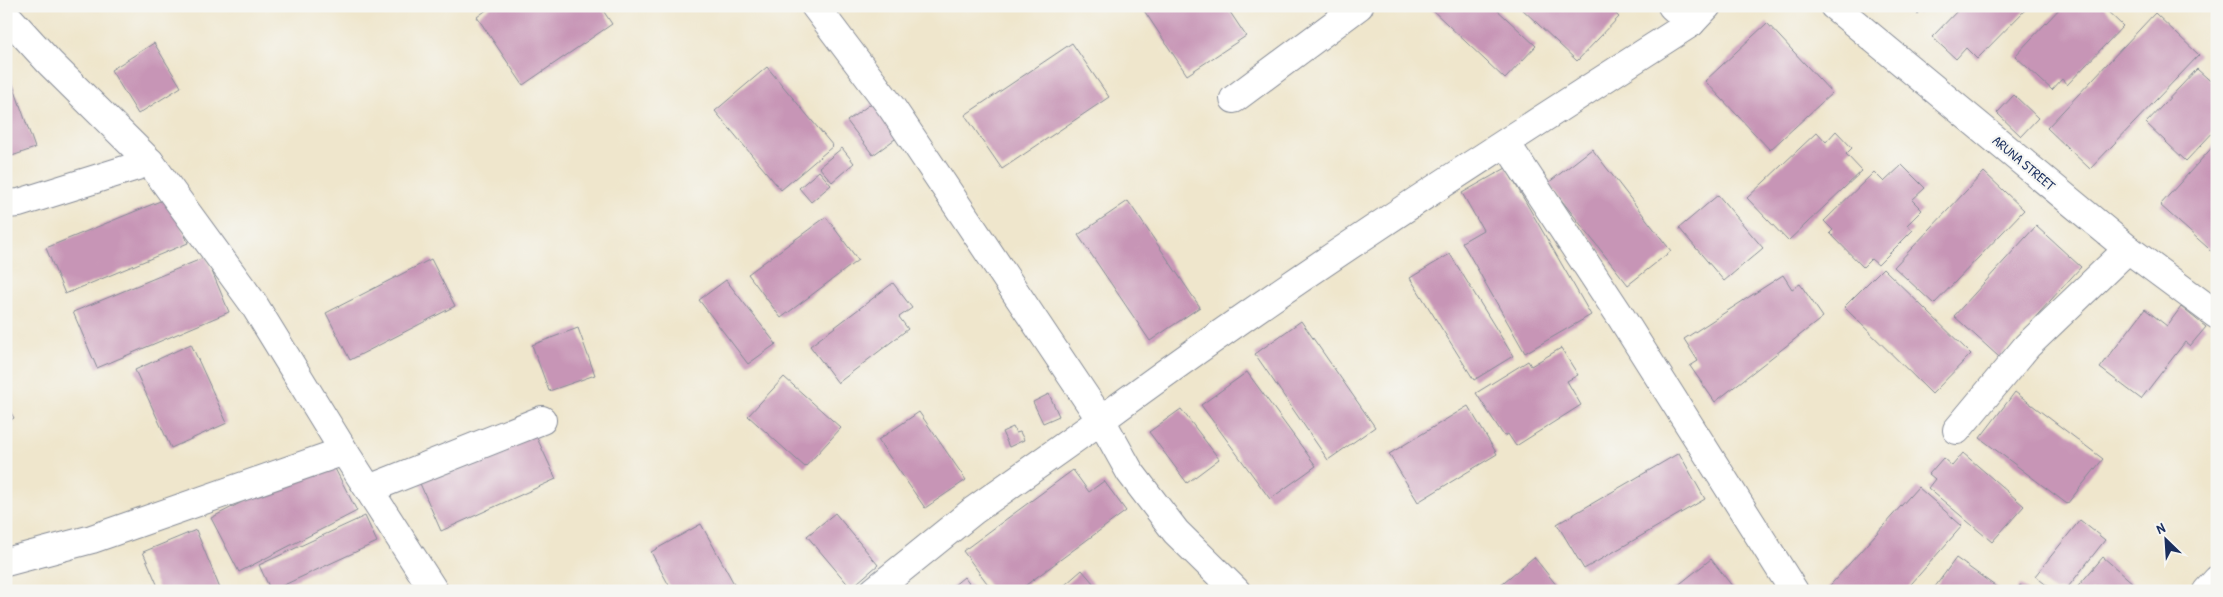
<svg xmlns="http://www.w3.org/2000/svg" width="2223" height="597" font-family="'Patrick Hand',sans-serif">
<rect width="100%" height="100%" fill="#f6f6f2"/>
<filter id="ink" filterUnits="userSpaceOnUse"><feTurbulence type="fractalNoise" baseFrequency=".02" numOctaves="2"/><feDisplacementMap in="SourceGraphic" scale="10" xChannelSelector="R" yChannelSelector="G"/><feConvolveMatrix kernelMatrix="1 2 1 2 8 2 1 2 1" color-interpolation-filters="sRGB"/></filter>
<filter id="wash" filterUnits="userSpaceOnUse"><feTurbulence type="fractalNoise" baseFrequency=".0096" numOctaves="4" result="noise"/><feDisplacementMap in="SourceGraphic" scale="20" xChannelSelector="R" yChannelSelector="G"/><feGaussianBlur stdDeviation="1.12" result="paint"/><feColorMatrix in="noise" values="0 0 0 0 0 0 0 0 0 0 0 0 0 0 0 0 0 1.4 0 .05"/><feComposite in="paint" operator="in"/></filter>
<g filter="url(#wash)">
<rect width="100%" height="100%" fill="#efe6cc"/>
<g id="blocks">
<!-- building -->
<g fill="#c795b6">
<polygon points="359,6 371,6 363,12"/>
<polygon points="492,6 600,6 612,24 523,85 477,17"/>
<polygon points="1141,6 1226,6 1246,36 1187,75"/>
<polygon points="1428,6 1493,6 1536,46 1505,79"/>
<polygon points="1519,6 1607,6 1619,17 1577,61"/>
<polygon points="1909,6 1925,6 1918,14"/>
<polygon points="1962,6 2029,6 1977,59 1966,48 1956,59 1932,37"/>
<polygon points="2062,6 2102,6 2123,26 2067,85 2062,79 2052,90 2015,56"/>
<polygon points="2155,13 2199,55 2090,169 2047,128"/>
<polygon points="1767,23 1832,93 1770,150 1705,81"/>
<polygon points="154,43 181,87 138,114 111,70"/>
<polygon points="1072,43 1109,97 1002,169 965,115"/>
<polygon points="6,65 35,148 6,158"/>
<polygon points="767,67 833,146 781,190 715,111"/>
<polygon points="2197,69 2217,87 2217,128 2186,161 2146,123"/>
<polygon points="2014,95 2038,118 2021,136 1997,113"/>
<polygon points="876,100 902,134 873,155 847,121"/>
<polygon points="1836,131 1852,148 1846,154 1862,171 1788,241 1747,198 1817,132 1826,142"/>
<polygon points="2217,142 2217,256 2160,205"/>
<polygon points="842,148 854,163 832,182 819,167"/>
<polygon points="1592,149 1671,251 1628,285 1548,183"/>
<polygon points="1902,165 1925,188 1912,200 1922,210 1907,225 1913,230 1878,265 1871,259 1863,267 1830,233 1833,230 1824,221 1874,172 1884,182"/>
<polygon points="1506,168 1591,315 1525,353 1462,242 1483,230 1462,193"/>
<polygon points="819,171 831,185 811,202 799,188"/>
<polygon points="1984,172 2024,210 1934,304 1894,267"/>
<polygon points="1718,195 1763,248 1724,281 1679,228"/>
<polygon points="170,197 188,243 65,294 46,248"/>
<polygon points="1128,201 1200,307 1150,341 1078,235"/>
<polygon points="826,217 858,260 781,318 748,274"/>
<polygon points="2036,226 2081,267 1999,357 1954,316"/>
<polygon points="1450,254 1513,356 1474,380 1410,278"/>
<polygon points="206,257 229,312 97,368 73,312"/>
<polygon points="431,259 455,306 350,360 326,313"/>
<polygon points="1883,268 1971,354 1932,394 1844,307"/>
<polygon points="1783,275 1792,289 1800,284 1823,317 1715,402 1690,366 1698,361 1684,339"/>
<polygon points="726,280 776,344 748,364 699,300"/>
<polygon points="893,283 912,308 899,317 908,329 838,383 810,346"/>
<polygon points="2181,307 2206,327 2190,346 2185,342 2141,399 2100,368 2145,309 2167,326"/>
<polygon points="1301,321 1375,427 1328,460 1255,354"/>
<polygon points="578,328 595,375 549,391 532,345"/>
<polygon points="191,344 227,423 171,448 135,370"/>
<polygon points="1561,348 1578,375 1567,381 1581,405 1516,446 1508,434 1504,436 1476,393 1528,361 1531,366"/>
<polygon points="1247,372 1316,466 1270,499 1201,405"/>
<polygon points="784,377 841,428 805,467 748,416"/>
<polygon points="2015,392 2103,459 2067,504 1980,438"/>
<polygon points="1049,394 1059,416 1043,423 1033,402"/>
<polygon points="6,404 14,418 6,423"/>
<polygon points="1468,406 1497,454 1418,502 1389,454"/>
<polygon points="1181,409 1219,459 1187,483 1149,432"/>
<polygon points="919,412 966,480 925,508 878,440"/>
<polygon points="532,427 556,479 441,531 418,479"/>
<polygon points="1013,427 1016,433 1020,432 1024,440 1009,447 1002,432"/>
<polygon points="1679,453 1705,499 1584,569 1557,524"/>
<polygon points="1963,453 2024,506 1992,542 1928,488 1935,479 1929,474 1943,458 1952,466"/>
<polygon points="329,457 357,511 239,572 211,518"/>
<polygon points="1073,470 1089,492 1104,481 1126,511 1018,591 993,591 963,551"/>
<polygon points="1918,487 1962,526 1905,591 1825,591"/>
<polygon points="835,513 878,565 851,588 807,536"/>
<polygon points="365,516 377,542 271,591 259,565"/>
<polygon points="2080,520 2105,540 2065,591 2054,591 2035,576"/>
<polygon points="701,524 738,591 672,591 651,552"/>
<polygon points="196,530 221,591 160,591 143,552"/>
<polygon points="1534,557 1561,591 1493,591"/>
<polygon points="2103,557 2142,591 2074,591"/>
<polygon points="1956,558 2002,591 1932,591"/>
<polygon points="1711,559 1736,591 1671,591"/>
<polygon points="1082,570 1100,591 1058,591"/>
<polygon points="964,577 975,591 947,591"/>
<polygon points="2020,585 2028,591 2016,591"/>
</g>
</g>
</g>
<g filter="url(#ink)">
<use href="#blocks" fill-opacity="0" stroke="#858a95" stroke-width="1"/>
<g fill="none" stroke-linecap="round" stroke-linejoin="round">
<defs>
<g id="minor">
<polyline points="815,6 892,108 1101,420 973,511 874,591"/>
<polyline points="1672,6 1691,23"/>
<polyline points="1834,6 2128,249 2217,315"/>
<polyline points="6,15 50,63 150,162 253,303 344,451 434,591"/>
<polyline points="1234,99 1359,6"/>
<polyline points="1506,143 1621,317 1794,591"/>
<polyline points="6,204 19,203 150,162"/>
<polyline points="1957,430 2027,346 2128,249"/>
<polyline points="369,489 542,420"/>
<polyline points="6,562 92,539 344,451"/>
<path d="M1236 591 1176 532 1130 472 1101 420C1291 279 1492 151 1691 23L1707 6"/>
<polyline points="2207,591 2217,580"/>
</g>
</defs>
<!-- minor casing -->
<use href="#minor" stroke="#858a95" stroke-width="30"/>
<!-- minor -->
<use href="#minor" stroke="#fff" stroke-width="28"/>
</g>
</g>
<g text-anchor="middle" stroke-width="4.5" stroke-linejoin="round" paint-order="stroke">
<!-- street labels -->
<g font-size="14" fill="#1b2f5e" stroke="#f6f6f2">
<text transform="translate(2024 163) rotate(40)" y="5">ARUNA STREET</text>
</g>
</g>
<!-- margin -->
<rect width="2223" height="597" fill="none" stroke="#f6f6f2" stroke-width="25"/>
<!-- north arrow -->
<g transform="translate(2166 540) rotate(335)" stroke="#f6f6f2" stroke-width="4" paint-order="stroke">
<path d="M0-4L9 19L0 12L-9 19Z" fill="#1b2f5e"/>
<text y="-8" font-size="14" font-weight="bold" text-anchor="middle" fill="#1b2f5e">N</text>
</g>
</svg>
